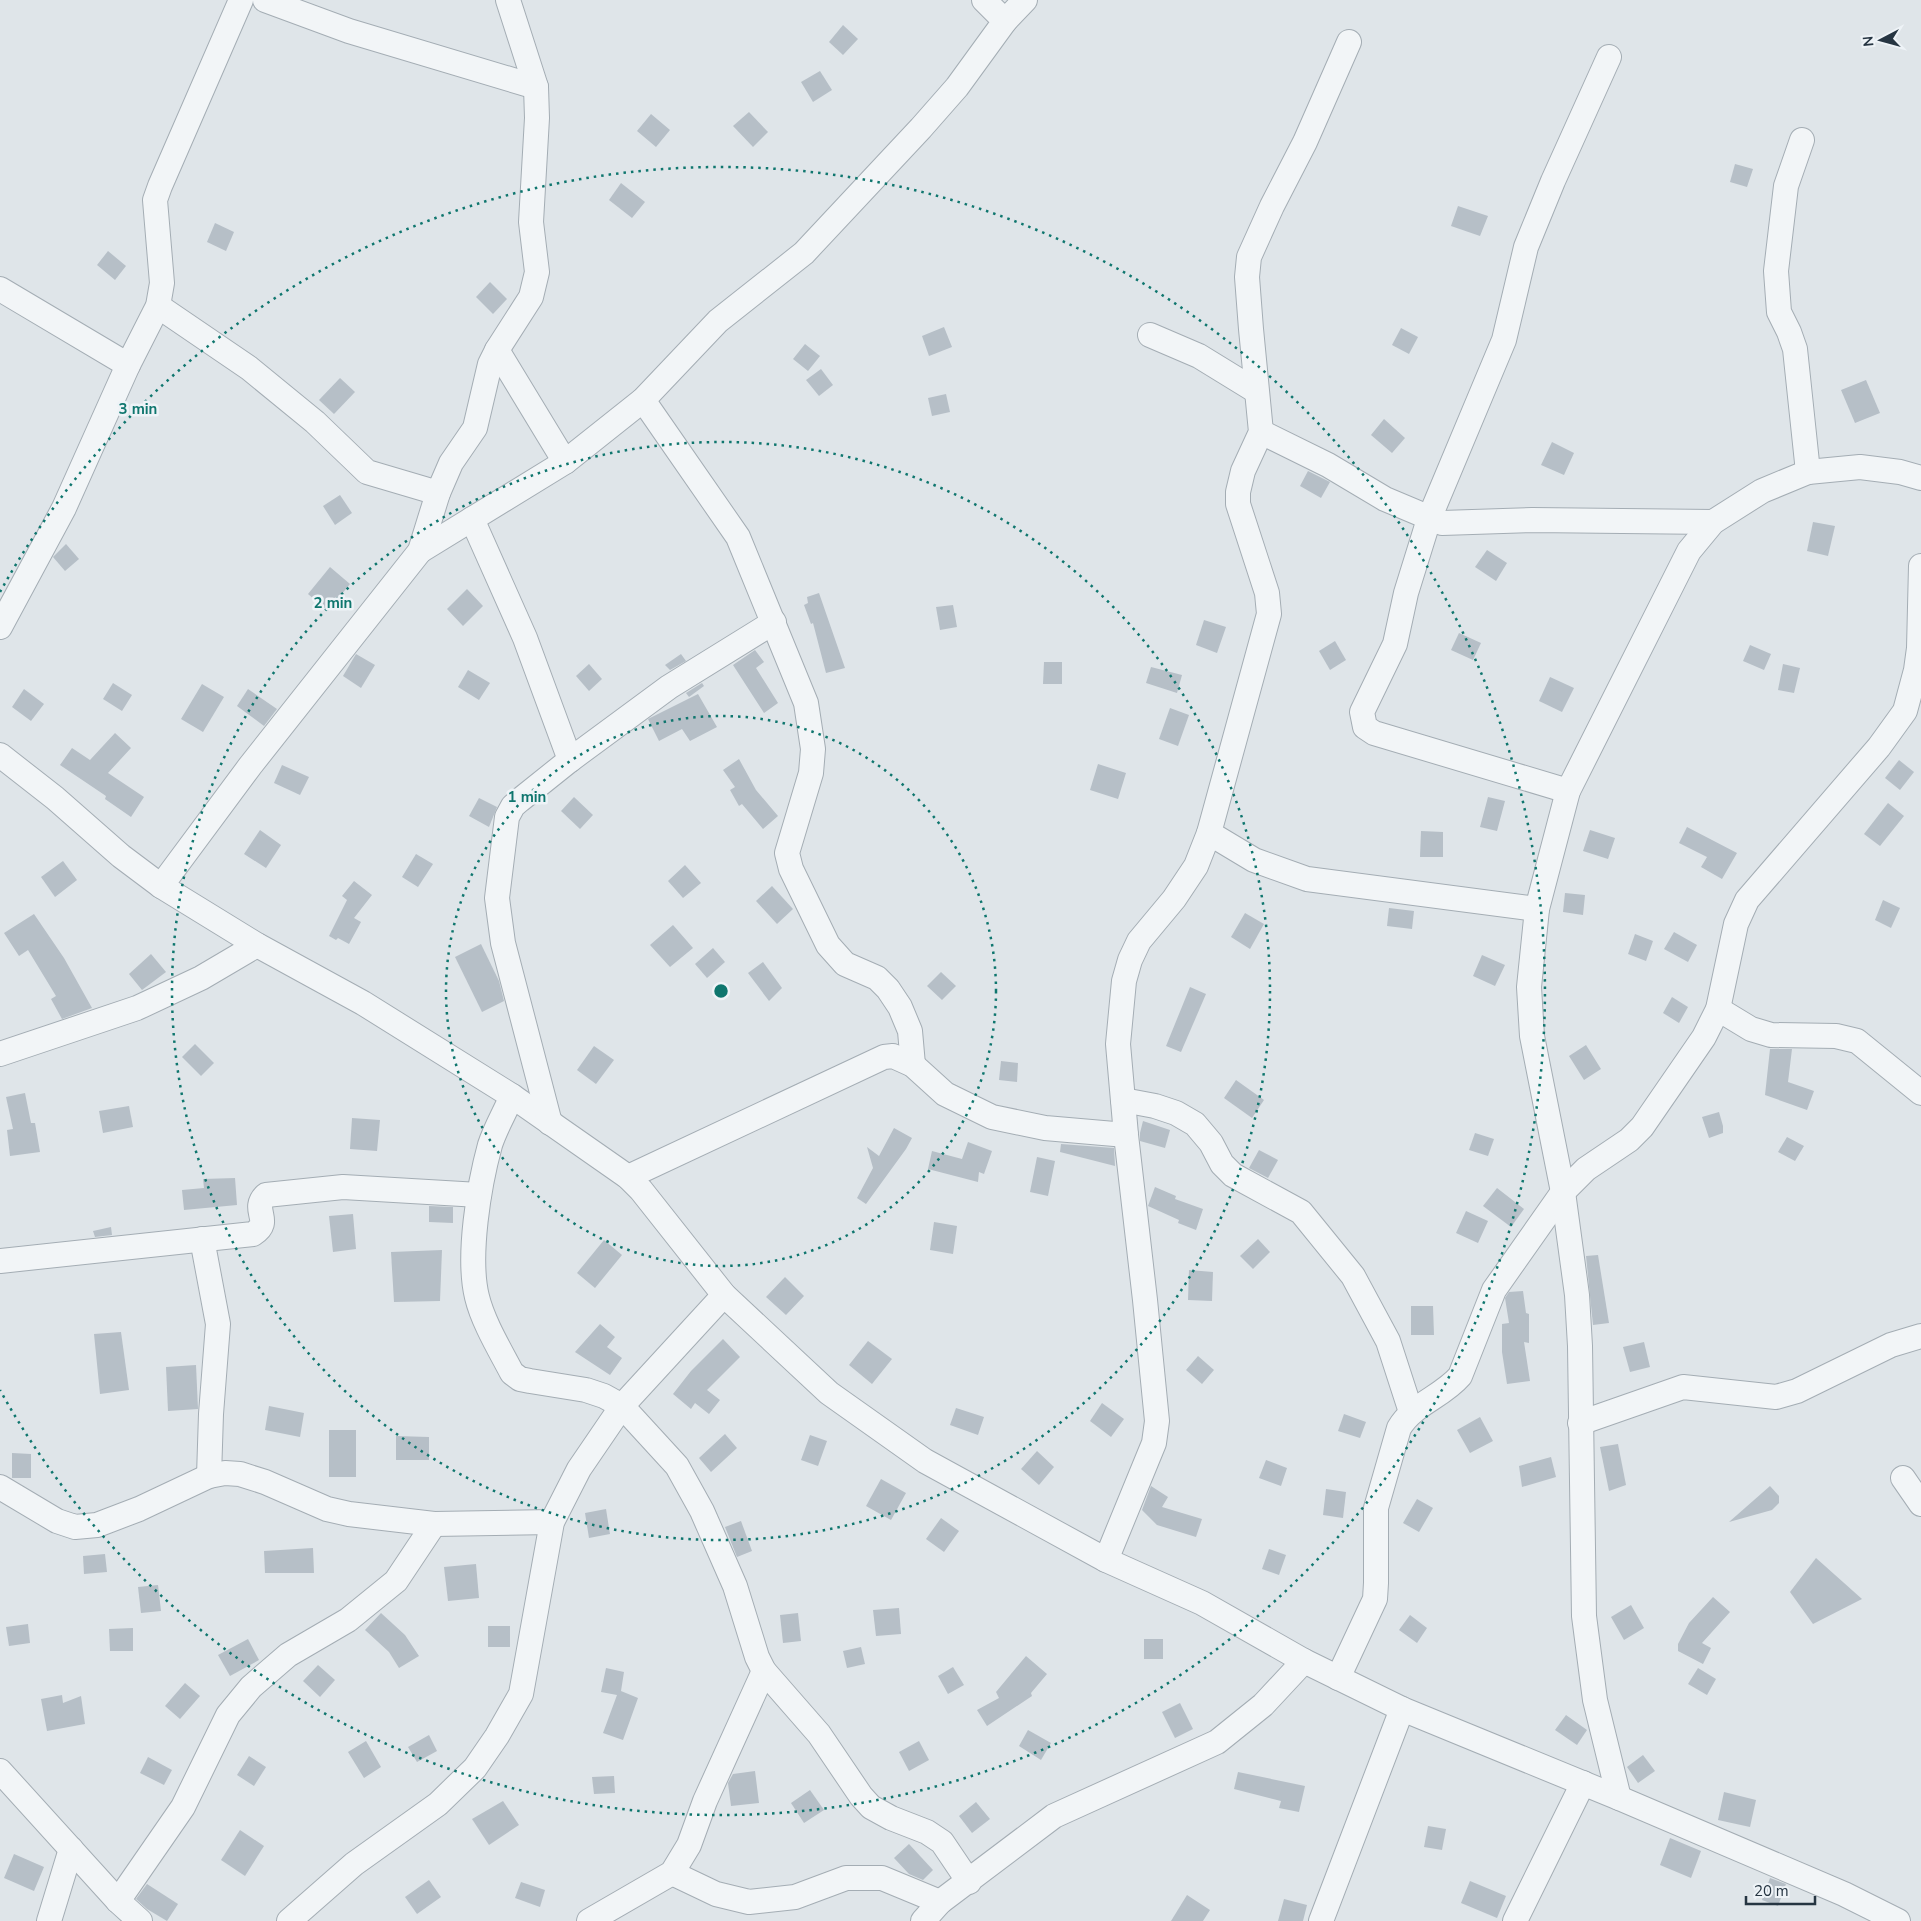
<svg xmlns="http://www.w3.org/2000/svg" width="1921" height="1921" font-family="'Nunito Sans',sans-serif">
<rect width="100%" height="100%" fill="#dfe5e9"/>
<!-- building -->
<g fill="#b6bfc7">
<polygon points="843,25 858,39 843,55 829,42"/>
<polygon points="820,71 832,90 813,102 801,82"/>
<polygon points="749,112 768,132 753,147 733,126"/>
<polygon points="651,114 670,130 656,147 637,131"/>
<polygon points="1735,164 1753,169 1747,187 1730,182"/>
<polygon points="621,183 645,202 632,218 609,200"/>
<polygon points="1458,206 1488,216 1480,236 1451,226"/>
<polygon points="215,223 234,232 226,251 207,242"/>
<polygon points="108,251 126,266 115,280 97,265"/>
<polygon points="490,282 507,299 493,314 476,297"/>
<polygon points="944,327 952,347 929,356 922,336"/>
<polygon points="1401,328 1418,337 1409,354 1392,345"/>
<polygon points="805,344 820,356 808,371 793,359"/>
<polygon points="821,369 833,385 819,396 806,380"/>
<polygon points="340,378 355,392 334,414 319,400"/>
<polygon points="1866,380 1880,413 1855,423 1841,390"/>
<polygon points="946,394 950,412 932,416 928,398"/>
<polygon points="1384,419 1405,438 1392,453 1371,435"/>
<polygon points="1552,442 1574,453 1564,475 1541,465"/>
<polygon points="1308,471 1330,482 1321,498 1300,486"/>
<polygon points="340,495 352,513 335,525 323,506"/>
<polygon points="1813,522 1835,526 1828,556 1807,551"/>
<polygon points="66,544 79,559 65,571 53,557"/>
<polygon points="1487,550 1507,563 1496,581 1475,567"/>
<polygon points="330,567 350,584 328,611 308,594"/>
<polygon points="467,589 483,606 463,626 447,609"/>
<polygon points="819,593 845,668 826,673 813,623 811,624 804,605 808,603 807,597"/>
<polygon points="953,605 957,627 940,630 936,607"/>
<polygon points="1204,620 1226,627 1217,653 1196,645"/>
<polygon points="1459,633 1481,643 1473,660 1451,650"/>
<polygon points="1335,641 1346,660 1330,670 1319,651"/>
<polygon points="1750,645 1771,654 1764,670 1743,661"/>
<polygon points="755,650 764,662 756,668 778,703 764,713 733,665"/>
<polygon points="356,654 375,665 361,688 343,676"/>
<polygon points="681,654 686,661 670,670 665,665"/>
<polygon points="1044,662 1062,662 1062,684 1043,684"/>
<polygon points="589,664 602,679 589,691 576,676"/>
<polygon points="1783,664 1800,668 1794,693 1778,690"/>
<polygon points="1151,667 1182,675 1177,693 1146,683"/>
<polygon points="468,670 490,683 479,700 458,687"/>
<polygon points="1550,677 1574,688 1562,712 1539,701"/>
<polygon points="113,683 132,695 122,711 103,699"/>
<polygon points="702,683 704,686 689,697 686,693"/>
<polygon points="202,684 224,697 203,732 181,719"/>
<polygon points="24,689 44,704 31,721 12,707"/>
<polygon points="248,689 277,709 264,726 237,706"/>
<polygon points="698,694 717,727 690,741 682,729 659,741 648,719"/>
<polygon points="1170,708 1189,715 1178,746 1159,739"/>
<polygon points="115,733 131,748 108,773 144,797 131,817 105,799 106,796 60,765 72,748 90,760"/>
<polygon points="739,759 756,790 778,816 763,829 742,804 739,806 730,790 735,787 723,770"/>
<polygon points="1899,760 1914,772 1900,790 1885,778"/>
<polygon points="1098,764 1126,773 1118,799 1090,790"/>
<polygon points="282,765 309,777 300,795 274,783"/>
<polygon points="574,797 593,815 580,829 561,811"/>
<polygon points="1488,797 1505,801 1497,831 1480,827"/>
<polygon points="479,798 497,807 489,827 469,816"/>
<polygon points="1888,803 1904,816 1880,846 1864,834"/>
<polygon points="1687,827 1737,853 1722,879 1701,867 1707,857 1679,843"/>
<polygon points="260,830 281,845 266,868 244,854"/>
<polygon points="1590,830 1615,838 1608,859 1583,851"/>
<polygon points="1421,831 1443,832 1443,857 1420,857"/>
<polygon points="416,854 433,864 418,887 402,877"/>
<polygon points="63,861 77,880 55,897 41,877"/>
<polygon points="685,865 701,883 683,898 668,881"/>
<polygon points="354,881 372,895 354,918 361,922 349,944 338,938 336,940 329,936 347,900 342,896"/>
<polygon points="772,886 793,909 777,924 756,901"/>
<polygon points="1565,893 1585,895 1583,915 1563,912"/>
<polygon points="1883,900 1900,908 1891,928 1875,920"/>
<polygon points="1389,908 1414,911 1412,929 1387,926"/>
<polygon points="1245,913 1264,924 1250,949 1231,937"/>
<polygon points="34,914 64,958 92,1008 62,1019 51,999 56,996 28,950 19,956 4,933"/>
<polygon points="673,925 693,948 670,967 650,945"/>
<polygon points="1674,932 1697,945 1688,962 1664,949"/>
<polygon points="1635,934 1653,941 1646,961 1628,954"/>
<polygon points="481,944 499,981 504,1001 482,1012 455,957"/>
<polygon points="713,948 725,962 707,978 695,964"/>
<polygon points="151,954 166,972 142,990 129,974"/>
<polygon points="1482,955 1505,965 1495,986 1473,976"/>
<polygon points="763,962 782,988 769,1001 748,973"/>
<polygon points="941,972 956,986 942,1000 927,986"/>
<polygon points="1190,987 1206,994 1181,1052 1166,1046"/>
<polygon points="1672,997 1688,1007 1679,1023 1663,1013"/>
<polygon points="195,1044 214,1063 201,1076 182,1057"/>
<polygon points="1586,1045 1601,1069 1584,1080 1569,1056"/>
<polygon points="594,1046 614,1060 596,1084 577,1070"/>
<polygon points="1770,1049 1792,1049 1788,1082 1814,1091 1807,1110 1765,1095"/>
<polygon points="1001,1061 1018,1063 1017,1082 999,1080"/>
<polygon points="1236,1080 1264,1100 1252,1118 1224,1098"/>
<polygon points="25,1093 31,1123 35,1123 40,1152 10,1156 7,1130 13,1129 6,1097"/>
<polygon points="129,1106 133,1127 103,1133 99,1111"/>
<polygon points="1719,1112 1723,1126 1723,1133 1709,1138 1702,1117"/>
<polygon points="352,1118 380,1120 377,1151 350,1149"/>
<polygon points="1143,1121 1170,1130 1165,1148 1140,1141 1140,1133"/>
<polygon points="894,1128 912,1138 906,1149 866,1204 857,1198 873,1168 867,1147 879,1156"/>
<polygon points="1475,1133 1494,1139 1488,1156 1469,1150"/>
<polygon points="1787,1137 1804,1146 1795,1161 1778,1152"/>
<polygon points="968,1142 992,1151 984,1174 979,1172 978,1182 928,1169 932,1151 962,1159"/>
<polygon points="1061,1144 1114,1148 1115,1166 1060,1152"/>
<polygon points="1259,1150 1278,1160 1268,1178 1249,1168"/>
<polygon points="1037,1157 1055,1161 1048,1196 1030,1192"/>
<polygon points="235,1178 237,1205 184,1210 182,1190 204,1188 203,1179"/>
<polygon points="1155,1187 1176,1196 1175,1199 1203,1209 1196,1230 1178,1223 1179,1220 1148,1206"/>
<polygon points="1497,1188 1524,1209 1511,1227 1483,1206"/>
<polygon points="429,1206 453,1207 453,1223 429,1222"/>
<polygon points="1466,1211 1488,1221 1478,1243 1456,1233"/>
<polygon points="353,1214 356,1249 333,1252 329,1216"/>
<polygon points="934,1222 957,1226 953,1254 930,1250"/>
<polygon points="111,1227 112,1235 95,1237 93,1231"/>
<polygon points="1258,1239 1270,1252 1253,1269 1240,1256"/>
<polygon points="604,1240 622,1255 595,1288 577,1273"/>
<polygon points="442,1250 440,1301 394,1302 391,1252"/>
<polygon points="1598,1255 1609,1323 1593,1325 1586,1256"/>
<polygon points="1189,1270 1213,1272 1212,1301 1188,1300"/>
<polygon points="785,1277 804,1296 786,1315 766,1297"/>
<polygon points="1523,1291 1526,1313 1529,1314 1529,1343 1524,1342 1530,1381 1507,1384 1502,1352 1502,1324 1509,1323 1505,1298 1509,1292"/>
<polygon points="1411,1306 1433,1306 1434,1335 1411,1335"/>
<polygon points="600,1324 615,1337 607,1347 622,1358 610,1375 575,1352"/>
<polygon points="121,1332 129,1390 100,1394 94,1334"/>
<polygon points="723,1339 740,1357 707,1390 720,1400 709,1414 695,1403 691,1409 673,1394 691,1371"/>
<polygon points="868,1341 892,1359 872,1384 849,1365"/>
<polygon points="1644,1342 1650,1367 1630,1372 1623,1347"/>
<polygon points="1198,1356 1214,1370 1202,1384 1186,1370"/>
<polygon points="196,1365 198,1409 168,1411 166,1367"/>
<polygon points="1102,1403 1124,1419 1111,1437 1090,1421"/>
<polygon points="269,1406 304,1413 300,1437 265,1430"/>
<polygon points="956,1408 984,1417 978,1435 950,1425"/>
<polygon points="1344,1414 1366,1422 1360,1438 1338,1431"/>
<polygon points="1480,1417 1493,1441 1470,1453 1457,1430"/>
<rect x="329" y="1430" width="27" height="47"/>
<polygon points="725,1434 737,1448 711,1472 699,1458"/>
<polygon points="810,1435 827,1441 818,1466 801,1460"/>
<polygon points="396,1436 429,1437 429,1460 396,1460"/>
<polygon points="1618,1444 1626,1485 1609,1491 1600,1447"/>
<polygon points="1037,1451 1054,1467 1039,1485 1021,1469"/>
<polygon points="12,1453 31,1454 31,1478 12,1478"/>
<polygon points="1551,1457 1556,1477 1522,1487 1519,1466"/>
<polygon points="1266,1460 1287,1468 1281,1486 1259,1478"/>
<polygon points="881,1479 906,1493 891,1520 866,1506"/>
<polygon points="1151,1486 1168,1497 1162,1507 1202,1519 1196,1537 1157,1525 1142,1510"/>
<polygon points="1770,1486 1779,1496 1779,1503 1772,1510 1729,1522"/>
<polygon points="1326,1489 1346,1492 1343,1518 1323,1515"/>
<polygon points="1417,1499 1433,1508 1419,1532 1403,1523"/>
<polygon points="606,1509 610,1534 589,1538 585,1513"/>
<polygon points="941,1518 959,1531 944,1552 926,1539"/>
<polygon points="741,1521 752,1551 737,1557 725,1527"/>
<polygon points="313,1548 314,1573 265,1573 264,1551"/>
<polygon points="1269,1549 1286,1555 1279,1575 1262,1569"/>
<polygon points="105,1554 107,1572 84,1574 83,1556"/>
<polygon points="1816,1558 1862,1599 1813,1624 1790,1592"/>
<polygon points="476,1564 479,1598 448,1601 444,1567"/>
<polygon points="158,1585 161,1611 141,1613 138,1587"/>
<polygon points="1713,1597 1730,1612 1702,1643 1711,1648 1703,1664 1678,1651 1678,1644 1689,1623"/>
<polygon points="1631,1605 1644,1628 1624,1640 1611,1617"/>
<polygon points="899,1608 901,1634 876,1636 873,1610"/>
<polygon points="381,1613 405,1635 419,1656 399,1668 389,1652 365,1630"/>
<polygon points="798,1613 801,1641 783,1643 780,1615"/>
<polygon points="1410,1615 1427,1628 1417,1643 1399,1630"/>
<polygon points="28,1624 30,1643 9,1646 6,1627"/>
<rect x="488" y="1626" width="22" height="21"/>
<polygon points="133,1628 133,1651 110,1651 109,1629"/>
<polygon points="248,1639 259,1660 230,1676 218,1655"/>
<rect x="1144" y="1639" width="19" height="20"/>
<polygon points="861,1647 865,1664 847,1668 843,1651"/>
<polygon points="1026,1656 1047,1674 1031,1693 1032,1696 987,1726 977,1710 999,1698 996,1692"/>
<polygon points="318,1665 335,1680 320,1697 303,1681"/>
<polygon points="953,1667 964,1685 948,1694 938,1676"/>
<polygon points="606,1668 624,1672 621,1691 638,1698 623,1740 603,1733 617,1695 601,1692"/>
<polygon points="1698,1668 1716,1679 1707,1695 1688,1684"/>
<polygon points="185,1683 200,1696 180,1719 165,1706"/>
<polygon points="62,1695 63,1703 81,1696 85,1724 47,1731 41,1699"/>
<polygon points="1180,1703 1193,1729 1175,1738 1162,1712"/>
<polygon points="1566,1715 1587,1730 1577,1745 1555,1730"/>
<polygon points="1028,1730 1051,1743 1041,1760 1019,1746"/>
<polygon points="429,1735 437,1751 417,1762 408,1747"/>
<polygon points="366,1741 381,1767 364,1778 348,1752"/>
<polygon points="919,1741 929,1760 909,1771 899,1752"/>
<polygon points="1643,1755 1655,1771 1638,1783 1627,1767"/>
<polygon points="249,1756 266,1767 254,1786 237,1775"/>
<polygon points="148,1757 172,1770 164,1785 140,1773"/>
<polygon points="755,1771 759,1803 731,1806 728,1783 733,1774"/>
<polygon points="1238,1772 1305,1786 1299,1812 1279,1808 1281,1801 1234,1789"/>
<polygon points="614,1776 615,1793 594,1794 592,1777"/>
<polygon points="810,1790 824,1810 804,1823 791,1803"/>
<polygon points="1724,1792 1756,1800 1750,1827 1718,1820"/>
<polygon points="503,1801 519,1825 489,1845 472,1819"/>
<polygon points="976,1802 990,1819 972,1833 959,1816"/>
<polygon points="1428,1826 1446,1829 1442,1850 1424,1847"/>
<polygon points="240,1830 264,1846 245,1876 221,1860"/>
<polygon points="1670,1838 1701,1851 1691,1878 1660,1865"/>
<polygon points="909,1844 933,1870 923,1880 909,1874 894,1858"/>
<polygon points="14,1854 44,1867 34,1891 4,1878"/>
<polygon points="1770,1878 1786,1884 1778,1906 1762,1900"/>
<polygon points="429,1880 441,1897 417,1914 405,1897"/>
<polygon points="1470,1881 1506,1896 1497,1918 1461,1903"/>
<polygon points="521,1882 545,1890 540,1907 515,1898"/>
<polygon points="147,1884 178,1904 167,1921 147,1909 136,1899"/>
<polygon points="1187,1895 1210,1910 1203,1921 1171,1921"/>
<polygon points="1284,1899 1307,1905 1303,1921 1278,1921"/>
</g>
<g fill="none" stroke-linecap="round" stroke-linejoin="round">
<defs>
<g id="street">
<polyline points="265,0 349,31 536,87"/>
<polyline points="1005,21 1025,0"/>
<polyline points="1802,140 1786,186 1776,271 1779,312 1789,332 1795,349 1808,472"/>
<polyline points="0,289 128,365"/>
<polyline points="158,306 249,368 315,422 367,472 438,493"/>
<polyline points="1150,335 1199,356 1256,391"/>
<polyline points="497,350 565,462"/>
<polyline points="643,400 738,537 806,703 813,749 811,773 787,853 791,869 828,945 845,964 877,978 888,989 900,1007 910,1031 913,1065"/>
<polyline points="1261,432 1328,465 1385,499 1442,523 1532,520 1713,522"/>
<polyline points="472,519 525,638 570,760"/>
<polyline points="420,551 565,462 643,400 718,321 804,253 921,128 957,87 1005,21 984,0"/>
<polyline points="0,627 64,508 128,365 158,306 162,283 155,200 160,186 241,0"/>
<polyline points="0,755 55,798 121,856 161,886 257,945 363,1003 512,1096 628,1177 641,1190 724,1295 829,1393 925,1461 1106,1560 1202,1603 1304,1661 1402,1709 1619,1798 1844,1894 1898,1921"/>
<polyline points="1568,791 1374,733 1365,727 1362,712 1395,644 1406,593 1429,519 1504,340 1526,247 1553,181 1609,57"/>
<polyline points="1209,833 1254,860 1307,879 1537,909"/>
<polyline points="161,886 250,766 420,551 438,493 451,463 475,428 490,364 497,350 531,297 537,272 531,222 537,118 536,87 508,0"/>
<polyline points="1718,1009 1751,1029 1771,1035 1836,1036 1857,1041 1921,1093"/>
<polyline points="0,1054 137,1008 201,978 257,945"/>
<path d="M512 1096C505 1112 495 1129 490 1145 479 1185 467 1257 477 1297 483 1322 500 1350 512 1373L520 1379 530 1381 586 1390 604 1396 622 1406 677 1466 702 1511 735 1586 757 1657 764 1671 819 1734 861 1796 871 1807 891 1818 927 1832 942 1842 969 1882"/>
<polyline points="1123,1100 1155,1106 1176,1113 1195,1124 1211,1143 1222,1164 1233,1175 1301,1212 1353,1276 1388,1341 1411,1412"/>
<polyline points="550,1123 503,943 497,898 507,817 513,806 520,800 570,760 669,687 774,622"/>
<polyline points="628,1177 884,1057 893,1056 913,1065 945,1094 992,1117 1045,1128 1126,1135"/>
<polyline points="202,1239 218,1324 211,1414 209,1476"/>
<path d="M0 1261 253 1234C274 1221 250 1210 266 1195L343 1187 479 1195"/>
<polyline points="1580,1423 1683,1387 1776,1397 1797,1391 1891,1345 1921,1336"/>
<polyline points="1903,1478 1921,1504"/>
<polyline points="0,1487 57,1521 75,1527 97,1525 139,1509 209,1476 225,1473 240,1474 265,1482 327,1509 349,1514 434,1524 552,1522"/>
<polyline points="1106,1560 1154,1443 1157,1421 1145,1300 1126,1135 1118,1044 1124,981 1130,960 1139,941 1174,899 1196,866 1209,833 1269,614 1267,593 1238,504 1238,492 1243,471 1261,432 1251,329 1247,277 1249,257 1272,206 1305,142 1349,42"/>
<path d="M1338 1678 1375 1599 1376 1583V1508L1399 1428C1413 1404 1442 1397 1460 1376L1494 1290 1563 1192 1586 1169 1629 1140 1642 1127 1704 1037 1718 1009 1736 924 1747 900 1879 747 1905 711 1916 670 1919 648 1921 566"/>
<polyline points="0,1771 118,1901 140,1921"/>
<polyline points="1619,1798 1595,1700 1584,1616 1580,1346 1577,1295 1563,1192 1532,1036 1529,987 1537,909 1568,791 1689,551 1713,522 1762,491 1808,472 1860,467 1900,472 1921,478"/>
<polyline points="672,1873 716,1894 749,1902 795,1897 846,1878 882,1878 940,1902"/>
<polyline points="118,1901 183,1807 228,1715 251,1687 288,1655 348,1620 396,1581 434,1524"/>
<polyline points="49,1921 71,1849"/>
<polyline points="289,1921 354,1864 438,1804 475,1768 497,1736 521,1694 552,1522 579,1469 622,1406 724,1295"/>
<polyline points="589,1921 672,1873 689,1845 705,1801 764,1671"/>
<polyline points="923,1921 940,1902 1054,1816 1217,1742 1263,1705 1304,1661"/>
<polyline points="1321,1921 1402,1709"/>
<polyline points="1515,1921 1583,1783"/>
</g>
</defs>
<!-- street casing -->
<use href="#street" stroke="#a4adb4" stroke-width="26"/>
<!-- street -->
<use href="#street" stroke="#f2f5f7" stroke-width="24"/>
</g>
<!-- distance rings -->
<g fill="none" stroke="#0f766e" stroke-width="2.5" stroke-dasharray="2.5 5">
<circle cx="721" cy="991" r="275"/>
<circle cx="721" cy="991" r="549"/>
<path d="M0 592A824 824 0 1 1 0 1390"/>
</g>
<circle cx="721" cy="991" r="8" fill="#0f766e" stroke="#eef3f7" stroke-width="2.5"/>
<g font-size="15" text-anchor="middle" font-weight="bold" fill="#0f766e" stroke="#eef3f7" stroke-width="5" stroke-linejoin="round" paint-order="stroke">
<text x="138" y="414">3 min</text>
<text x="333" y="608">2 min</text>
<text x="527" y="802">1 min</text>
</g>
<!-- north arrow -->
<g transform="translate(1881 40) rotate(264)" stroke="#eef3f7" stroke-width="4" paint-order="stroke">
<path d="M0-4L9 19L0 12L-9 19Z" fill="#263542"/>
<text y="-8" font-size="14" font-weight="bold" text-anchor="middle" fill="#263542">N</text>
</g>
<!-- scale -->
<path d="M1746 1896v8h69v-8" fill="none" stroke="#263542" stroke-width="2.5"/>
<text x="1754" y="1896" font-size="15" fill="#263542" stroke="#eef3f7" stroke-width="4" paint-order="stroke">20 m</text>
</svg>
